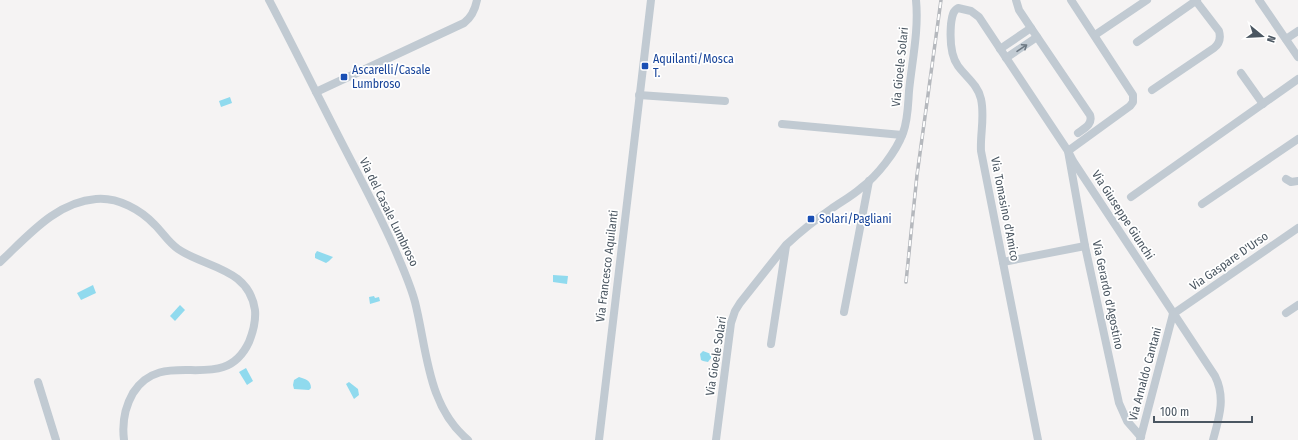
<svg xmlns="http://www.w3.org/2000/svg" width="1298" height="440" font-family="'Fira Sans Condensed',sans-serif">
<rect width="100%" height="100%" fill="#f5f3f3"/>
<!-- water -->
<g fill="#90daee">
<polygon points="230,97 232,103 221,107 219,101"/>
<polygon points="317,251 333,257 329,261 326,263 315,258 315,254"/>
<polygon points="553,275 568,276 567,284 553,282"/>
<polygon points="93,285 96,293 81,300 77,293"/>
<polygon points="374,296 375,298 379,297 380,301 370,304 369,297"/>
<polygon points="180,305 185,310 175,321 170,316"/>
<polygon points="703,351 711,354 711,358 708,362 703,361 701,360 700,354"/>
<polygon points="246,368 253,381 247,385 239,372"/>
<path d="M299 377C305 379 311 380 311 388L309 390 294 389 293 385 294 380Z"/>
<polygon points="349,382 358,389 359,395 354,399 346,384"/>
</g>
<g fill="none" stroke-linecap="round" stroke-linejoin="round">
<!-- minor -->
<g stroke="#c1cad2" stroke-width="8">
<path d="M269 0C299 57 327 115 357 172 372 201 387 230 399 259 405 273 411 287 415 302 427 349 427 406 468 440"/>
<path d="M1016 0 1019 10 1031 28 1090 115C1093 124 1085 128 1078 133"/>
<polyline points="1071,0 1133,95 1133,102 1130,106 1068,151 1085,246 1119,403 1127,421 1141,437"/>
<polyline points="1259,0 1298,57"/>
<polyline points="1095,35 1147,0"/>
<polyline points="1286,39 1298,31"/>
<polyline points="1137,42 1197,0"/>
<polyline points="1000,49 1031,28"/>
<polyline points="1006,58 1037,37"/>
<polyline points="1241,73 1263,104"/>
<path d="M1152 90 1214 48C1219 44 1221 38 1219 31L1196 1"/>
<path d="M316 92 464 23C472 17 475 10 477 0"/>
<polyline points="639,95 725,101"/>
<polyline points="782,124 902,135"/>
<polyline points="1286,179 1291,182 1298,181"/>
<polyline points="1131,197 1298,79"/>
<polyline points="1202,204 1298,139"/>
<path d="M0 262C28 236 56 202 96 199 118 197 141 210 155 225 163 233 169 243 178 249 206 268 249 268 255 310 256 321 253 332 249 342 223 398 164 344 133 393 125 407 122 424 124 440"/>
<polyline points="1003,262 1085,246"/>
<polyline points="844,312 869,181"/>
<polyline points="1286,313 1298,305"/>
<polyline points="1173,314 1298,228"/>
<polyline points="771,344 786,246"/>
<polyline points="38,382 56,440"/>
<polyline points="599,440 651,0"/>
<path d="M716 440 731 323 735 311 740 303 786 245C800 232 815 220 831 209 841 202 852 196 861 188 877 176 896 152 903 133 908 120 908 105 909 91 912 61 919 30 916 0"/>
<path d="M1038 440 981 151C980 134 985 117 981 99 978 85 966 77 958 66 950 55 950 37 951 24 952 18 952 11 958 8L971 11 979 17 1068 151 1073 161 1215 376C1226 398 1219 418 1213 440"/>
<polyline points="1140,440 1173,314"/>
</g>
<defs>
<polyline id="rail" points="906,282 917,175 941,0"/>
</defs>
<!-- rail casing -->
<use href="#rail" stroke="#b5b8bd" stroke-width="3.5"/>
<!-- rail -->
<use href="#rail" stroke="#fff" stroke-width="2" stroke-dasharray="6" stroke-linecap="butt"/>
</g>
<!-- one-way arrows -->
<defs><path id="oneway-shaft" d="M-6 0H5M1.5-3L5.5 0L1.5 3" fill="none" stroke-width="1.6" stroke-linecap="round" stroke-linejoin="round"/></defs>
<use stroke="#6e7983" href="#oneway-shaft" transform="translate(1022 48) rotate(-34)"/>
<!-- markers -->
<g fill="#1a4fb4" stroke="#fff" stroke-width="1.5">
<rect x="641" y="62" width="8" height="8" rx="2"/>
<rect x="340" y="73" width="8" height="8" rx="2"/>
<rect x="807" y="215" width="8" height="8" rx="2"/>
</g>
<g text-anchor="middle" stroke-width="3.5" stroke-linejoin="round" paint-order="stroke">
<!-- transit labels -->
<g font-size="12" fill="#164399" stroke="#fff" text-anchor="start">
<text x="653" y="63">Aquilanti/Mosca<tspan x="653" dy="14">T.</tspan></text>
<text x="352" y="74">Ascarelli/Casale<tspan x="352" dy="14">Lumbroso</tspan></text>
<text x="819" y="223">Solari/Pagliani</text>
</g>
<!-- street labels -->
<g font-size="12" fill="#4a5661" stroke="#fff">
<text transform="translate(900 67) rotate(-84)" y="4">Via Gioele Solari</text>
<text transform="translate(1005 209) rotate(79)" y="4">Via Tomasino d'Amico</text>
<text transform="translate(389 212) rotate(64)" y="4">Via del Casale Lumbroso</text>
<text transform="translate(1123 215) rotate(57)" y="4">Via Giuseppe Giunchi</text>
<text transform="translate(1229 261) rotate(-35)" y="4">Via Gaspare D'Urso</text>
<text transform="translate(607 266) rotate(-83)" y="4">Via Francesco Aquilanti</text>
<text transform="translate(1108 295) rotate(78)" y="4">Via Gerardo d'Agostino</text>
<text transform="translate(716 356) rotate(-81)" y="4">Via Gioele Solari</text>
<text transform="translate(1145 374) rotate(-75)" y="4">Via Arnaldo Cantani</text>
</g>
</g>
<!-- north arrow -->
<g transform="translate(1262 36) rotate(108)" stroke="#ffffff" stroke-width="3" paint-order="stroke">
<path d="M0-3L7 15L0 10L-7 15Z" fill="#4a5661"/>
<text y="-6" font-size="11" font-weight="bold" text-anchor="middle" fill="#4a5661">N</text>
</g>
<!-- scale -->
<path d="M1154 416v6h98v-6" fill="none" stroke="#4a5661" stroke-width="2"/>
<text x="1160" y="416" font-size="12" fill="#4a5661" stroke="#ffffff" stroke-width="3" paint-order="stroke">100 m</text>
</svg>
